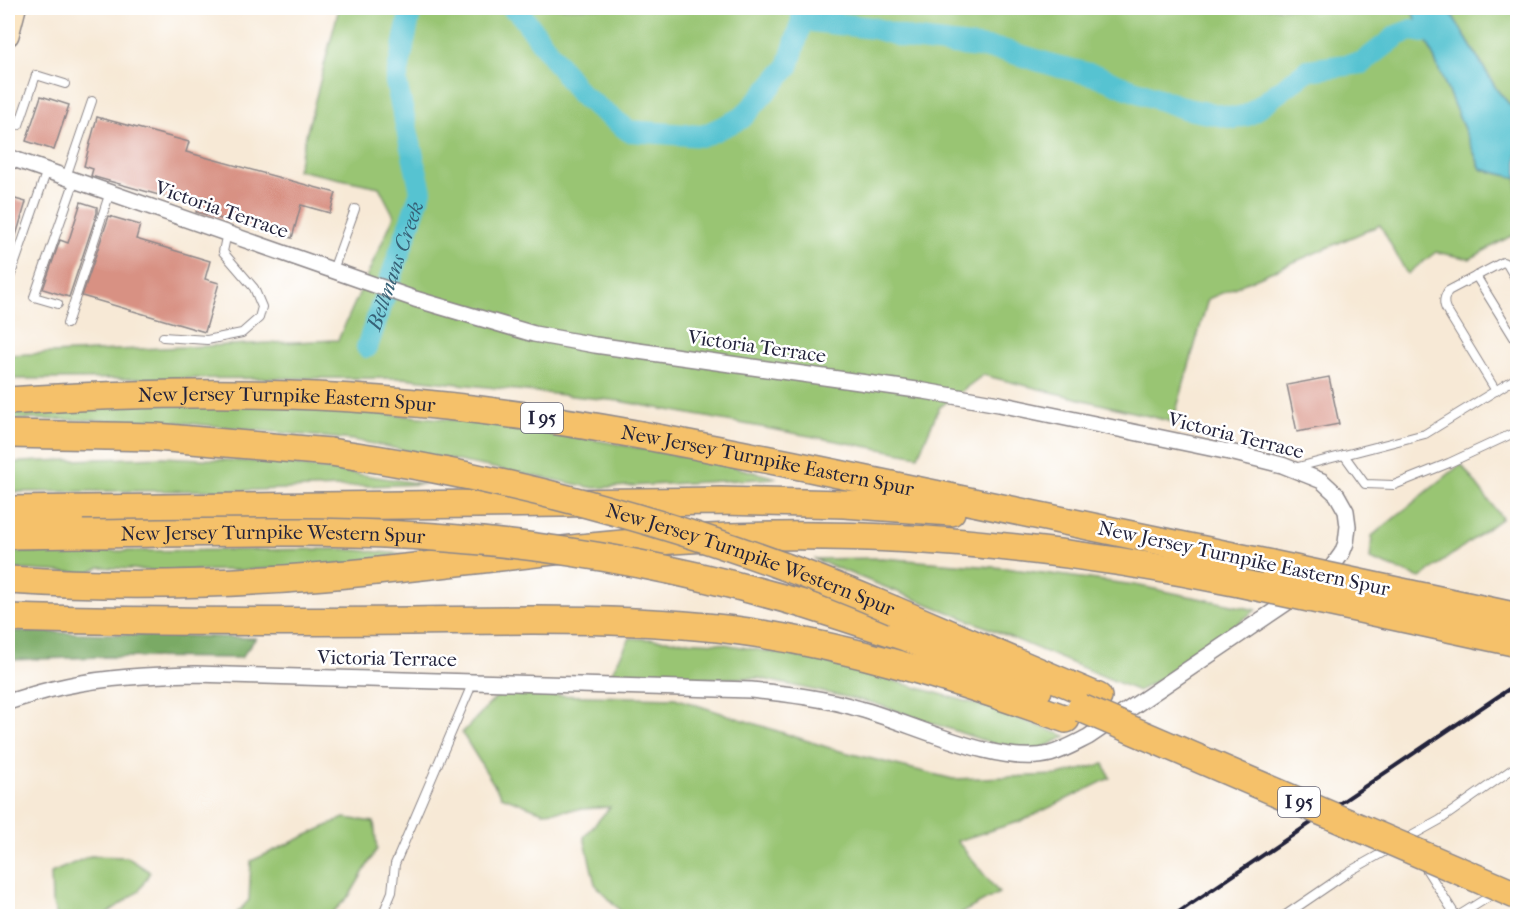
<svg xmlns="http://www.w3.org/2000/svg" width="1525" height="924" font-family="'IM FELL French Canon',serif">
<rect width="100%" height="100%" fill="#fff"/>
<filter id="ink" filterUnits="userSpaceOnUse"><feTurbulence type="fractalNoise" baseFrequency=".0167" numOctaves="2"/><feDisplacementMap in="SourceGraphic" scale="12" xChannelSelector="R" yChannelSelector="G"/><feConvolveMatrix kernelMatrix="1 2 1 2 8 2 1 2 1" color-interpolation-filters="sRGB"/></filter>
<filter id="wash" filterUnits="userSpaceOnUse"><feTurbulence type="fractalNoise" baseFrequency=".008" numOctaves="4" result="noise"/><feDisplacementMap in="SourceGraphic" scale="24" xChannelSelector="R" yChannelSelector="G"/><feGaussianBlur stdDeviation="1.35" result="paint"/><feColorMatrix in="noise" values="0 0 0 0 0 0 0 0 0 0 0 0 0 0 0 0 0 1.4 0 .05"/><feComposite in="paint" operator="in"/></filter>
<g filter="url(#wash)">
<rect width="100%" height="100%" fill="#f7e9d6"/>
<!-- green -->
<g fill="#99c573" stroke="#5e7457" stroke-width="1.5">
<polygon points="339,8 1410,8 1423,32 1481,169 1517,178 1517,235 1509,237 1470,259 1436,252 1407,274 1380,225 1208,299 1173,422 983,375 939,408 918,456 619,401 403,378 8,379 8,355 338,340 394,216 379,187 297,170"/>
<polygon points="1448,8 1517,8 1517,113 1497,90"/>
<polygon points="160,394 512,425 711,461 777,478 594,488 353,440 165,421 8,419 8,407"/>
<polygon points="163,457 283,463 424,484 255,490 8,492 8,463 41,461"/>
<polygon points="1461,464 1502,518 1420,578 1370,559 1372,536"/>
<polygon points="343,549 404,554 349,564 250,570 159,571 100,567 86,573 8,569 8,552"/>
<polygon points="882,558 1005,568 1135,585 1256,610 1162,678 1138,691 986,627 814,559"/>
<polygon points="630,638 718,643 823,661 990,708 1066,736 1039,750 991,743 873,703 758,678 608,679"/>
<polygon points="499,694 675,698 836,750 953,779 1058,775 1104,764 1110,778 1024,820 957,841 999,893 956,916 625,916 595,884 584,837 610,807 543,812 501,796 462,733"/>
<polygon points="344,818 374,822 377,849 350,895 329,916 234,916 249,900 251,861"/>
<polygon points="90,856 127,857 150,872 139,891 106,914 100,916 57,916 52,901 51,873"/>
</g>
<!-- forest -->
<polygon fill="#7aaa65" stroke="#4e6650" stroke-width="1.5" points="8,631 256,638 241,658 103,657 8,660"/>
<!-- water -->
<polygon fill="#57c3d1" stroke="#3c7286" stroke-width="1.5" points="1410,8 1448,8 1497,90 1517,113 1517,178 1481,169 1423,32"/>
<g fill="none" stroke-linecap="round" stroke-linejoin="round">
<!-- river -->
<g stroke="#57c3d1" stroke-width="22">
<polyline points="513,8 517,9 580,94 629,131 703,136 742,118 788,67 802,20 802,8"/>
<polyline points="802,20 873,28 911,39 1003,50 1056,66 1098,76 1127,88 1187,109 1234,118 1248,115 1308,70 1362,63 1398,35 1412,30 1423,32"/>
<path id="s1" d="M367 347 421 191 396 82 411 8"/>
</g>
</g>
<g id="blocks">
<!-- building -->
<g fill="#d89183">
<polygon points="41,96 69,105 54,150 26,141"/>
<polygon points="97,117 189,142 186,152 336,193 330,213 301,205 292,238 196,212 198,206 91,176 93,169 84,166"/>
<polygon points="8,197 26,202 10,256 8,255"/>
<polygon points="81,202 97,207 97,213 69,297 43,289 60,240 68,243"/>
<polygon points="109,216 140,225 136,239 210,261 205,279 219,283 205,332 82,296"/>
<polygon points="1329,377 1339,424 1297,432 1287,385"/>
</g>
</g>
</g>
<g filter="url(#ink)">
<use href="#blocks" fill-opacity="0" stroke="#8c8688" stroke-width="1.5"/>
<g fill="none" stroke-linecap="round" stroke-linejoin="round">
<defs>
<g id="service">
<polyline points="8,120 19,125 36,75 65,84"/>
<polyline points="66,177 92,101"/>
<polyline points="333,270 355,209"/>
<polyline points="1476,276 1518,344"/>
<polyline points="8,283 47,170"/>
<polyline points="58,304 34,297 75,180"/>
<polyline points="67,324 110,192"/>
<polyline points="163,337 207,340 242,333 259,318 262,307 254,288 223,252 227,232"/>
<path d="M1496 391 1446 309C1443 302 1444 298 1448 291L1503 262 1507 264 1518 283"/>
<polyline points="1344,455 1365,484 1394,485 1449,463 1518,431"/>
<polyline points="1294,468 1425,434 1518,377"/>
<polyline points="1404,840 1440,820 1518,765"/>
<polyline points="1423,864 1456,916"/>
<polyline points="382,916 392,892 395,864 473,682"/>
<polyline points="1284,916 1350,871 1391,848"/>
<polyline points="1458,916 1495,893"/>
</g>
<g id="minor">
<polyline points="8,157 415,299 534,334 595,345 924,391 999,404 1234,453 1282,465 1322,481 1337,495 1346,511 1348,526 1346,543 1342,553 1332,567 1322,577"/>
<path d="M8 702C27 696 46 690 66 686 108 677 151 675 195 674L751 690C788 694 824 698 860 709 912 723 998 767 1050 754 1064 750 1076 743 1088 737L1298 595"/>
</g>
<polyline id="secondary" points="8,35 15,8"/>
<g id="motorway">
<path id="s2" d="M8 401C132 393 256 390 380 400 530 411 677 441 824 471 973 501 1122 532 1271 564"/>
<polyline points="8,434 156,437 330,452"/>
<polyline points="8,510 721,501 844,504 951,512"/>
<polyline points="8,535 83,534"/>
<path d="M8 580C113 587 219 585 324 576 446 566 567 546 689 539 874 528 1058 546 1239 583"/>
<polyline points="803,604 905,637 1038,690"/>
<polyline points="894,610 1098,697"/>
<path d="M8 618C142 622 276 622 411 621 518 620 627 617 734 630 848 645 958 680 1066 719"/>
</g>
</defs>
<!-- service casing -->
<use href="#service" stroke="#8c8688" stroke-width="10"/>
<!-- minor casing -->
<use href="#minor" stroke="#8c8688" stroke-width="18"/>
<!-- secondary casing -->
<use href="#secondary" stroke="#8c8688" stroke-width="24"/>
<!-- motorway casing -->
<use href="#motorway" stroke="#8c8688" stroke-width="30"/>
<!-- service -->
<use href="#service" stroke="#fff" stroke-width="8"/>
<!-- minor -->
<use href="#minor" stroke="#fff" stroke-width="15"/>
<!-- secondary -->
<use href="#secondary" stroke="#fbe6c4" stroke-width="21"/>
<!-- motorway -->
<use href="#motorway" stroke="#f5c16b" stroke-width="27"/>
<!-- rail -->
<polyline stroke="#22223b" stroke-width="4" points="1173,916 1518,683"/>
<defs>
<g id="motorway-bridge">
<path id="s3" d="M330 452C525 479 713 533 894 610"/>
<path id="s4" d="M83 534C204 533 326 528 447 538 568 547 687 570 803 604"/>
<polyline points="1271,564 1518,617"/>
<polyline points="1239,583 1518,643"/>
<polyline points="1081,708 1518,896"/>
</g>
</defs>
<!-- motorway-bridge casing -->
<use href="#motorway-bridge" stroke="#8c8688" stroke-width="30" stroke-linecap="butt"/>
<!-- motorway-bridge -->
<use href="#motorway-bridge" stroke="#f5c16b" stroke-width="27"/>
</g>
</g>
<g text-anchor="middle" stroke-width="5" stroke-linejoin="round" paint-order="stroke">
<!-- shield labels -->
<g fill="#fff" stroke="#646476" stroke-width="1.5">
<rect x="521" y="403" width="42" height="30" rx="4.5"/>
<rect x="1278" y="787" width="42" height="30" rx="4.5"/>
</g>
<g font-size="18" font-weight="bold" fill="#22223b">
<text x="542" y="424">I 95</text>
<text x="1299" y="808">I 95</text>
</g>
<!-- street labels -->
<g font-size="20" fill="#22223b" stroke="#fff">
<text transform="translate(222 209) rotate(19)" y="7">Victoria Terrace</text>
<text transform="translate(757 346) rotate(8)" y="7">Victoria Terrace</text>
<text dy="7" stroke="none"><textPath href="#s2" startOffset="279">New Jersey Turnpike Eastern Spur</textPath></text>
<text transform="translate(1236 435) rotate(14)" y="7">Victoria Terrace</text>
<text dy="7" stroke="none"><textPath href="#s2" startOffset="765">New Jersey Turnpike Eastern Spur</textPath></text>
<text dy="7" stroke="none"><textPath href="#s4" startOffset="190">New Jersey Turnpike Western Spur</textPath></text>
<text transform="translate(1244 558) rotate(12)" y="7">New Jersey Turnpike Eastern Spur</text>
<text dy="7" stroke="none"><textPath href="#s3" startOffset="435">New Jersey Turnpike Western Spur</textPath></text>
<text transform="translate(387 658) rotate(1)" y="7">Victoria Terrace</text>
</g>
<!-- water labels -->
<g font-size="21" font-style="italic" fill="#376277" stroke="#fff">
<text dy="7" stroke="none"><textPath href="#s1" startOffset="86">Bellmans Creek</textPath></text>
</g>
</g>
<!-- margin -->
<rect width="1525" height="924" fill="none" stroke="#fff" stroke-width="30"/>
</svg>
